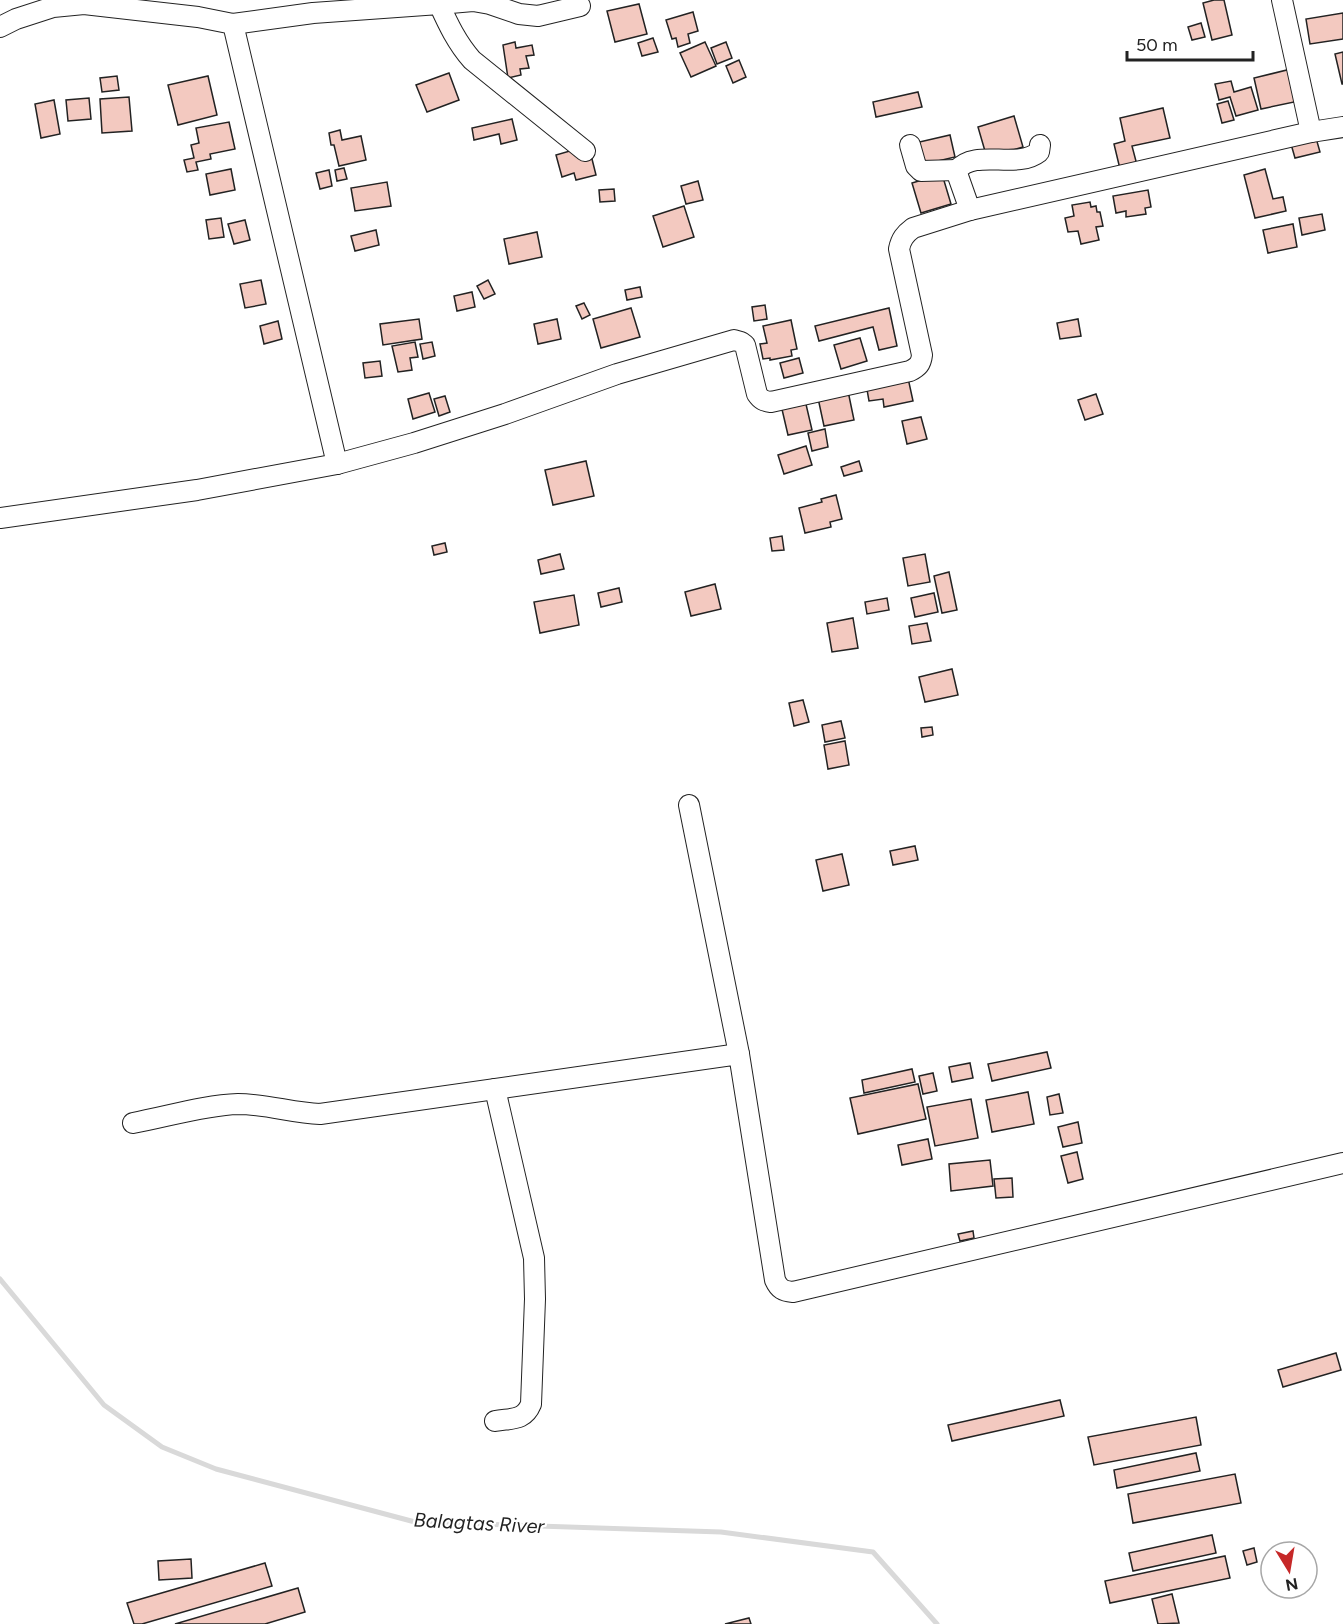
<svg xmlns="http://www.w3.org/2000/svg" width="1343" height="1624" font-family="Figtree,sans-serif">
<rect width="100%" height="100%" fill="#fff"/>
<g fill="none" stroke-linecap="round" stroke-linejoin="round">
<!-- stream -->
<polyline stroke="#d9d9d9" stroke-width="5" points="0,1279 104,1405 162,1447 216,1469 415,1522 721,1532 873,1552 937,1624"/>
</g>
<!-- building -->
<g fill="#f3c9c0" stroke="#222" stroke-width="1.5">
<polygon points="1214,0 1224,0 1232,35 1212,40 1203,3"/>
<polygon points="639,4 647,34 615,42 607,11"/>
<polygon points="693,12 698,31 688,34 690,43 678,47 676,38 672,39 666,20"/>
<polygon points="1343,13 1343,39 1310,44 1306,19"/>
<polygon points="1201,23 1205,37 1192,40 1188,27"/>
<polygon points="653,38 658,52 642,56 638,43"/>
<polygon points="515,42 516,48 532,45 534,55 526,56 529,68 520,69 521,75 508,78 503,45"/>
<polygon points="705,42 716,66 691,77 680,53"/>
<polygon points="726,42 732,58 717,64 711,48"/>
<polygon points="1343,52 1343,84 1342,84 1335,54"/>
<polygon points="739,60 746,77 733,83 726,66"/>
<polygon points="1291,69 1299,101 1261,109 1254,78"/>
<polygon points="449,73 459,100 427,112 416,85"/>
<polygon points="117,76 119,90 102,92 100,78"/>
<polygon points="208,76 217,115 178,125 168,85"/>
<polygon points="1231,81 1234,92 1251,87 1258,110 1236,116 1230,97 1219,100 1215,84"/>
<polygon points="918,92 922,107 876,117 873,102"/>
<polygon points="129,97 132,131 102,133 100,99"/>
<polygon points="89,98 91,119 68,121 66,100"/>
<polygon points="54,100 60,134 41,138 35,104"/>
<polygon points="1228,101 1234,120 1222,123 1217,104"/>
<polygon points="1163,108 1170,138 1132,146 1137,165 1120,169 1114,144 1125,141 1120,118"/>
<polygon points="1014,116 1023,147 987,158 978,127"/>
<polygon points="512,119 517,140 501,144 499,134 474,140 472,128"/>
<polygon points="229,122 235,149 210,154 211,159 196,162 198,170 187,172 184,160 194,158 191,145 199,143 196,128"/>
<polygon points="340,130 342,140 361,136 366,160 339,166 334,145 331,145 329,133"/>
<polygon points="950,135 955,157 921,165 915,143"/>
<polygon points="1316,138 1320,152 1295,158 1291,144"/>
<polygon points="580,148 591,155 596,175 576,180 574,173 562,177 556,155"/>
<polygon points="344,168 347,179 337,181 335,170"/>
<polygon points="231,169 235,190 210,195 206,174"/>
<polygon points="1265,169 1273,199 1283,197 1286,211 1255,218 1244,175"/>
<polygon points="329,170 332,186 320,189 316,173"/>
<polygon points="942,174 951,204 921,213 912,183"/>
<polygon points="698,181 703,200 686,204 681,186"/>
<polygon points="387,182 391,206 355,211 351,188"/>
<polygon points="614,189 615,201 600,202 599,190"/>
<polygon points="1148,190 1151,207 1145,208 1146,214 1126,217 1126,211 1116,213 1113,196"/>
<polygon points="1090,202 1091,207 1096,206 1097,212 1100,212 1103,226 1096,227 1099,240 1081,244 1078,231 1068,232 1065,218 1074,216 1072,205"/>
<polygon points="684,206 694,237 663,247 653,216"/>
<polygon points="1322,214 1325,230 1302,235 1299,218"/>
<polygon points="221,218 224,237 209,239 206,220"/>
<polygon points="245,220 250,240 234,244 228,224"/>
<polygon points="1293,224 1297,247 1268,253 1263,230"/>
<polygon points="376,230 379,245 355,251 351,236"/>
<polygon points="537,232 542,257 509,264 504,239"/>
<polygon points="261,280 266,304 245,308 240,284"/>
<polygon points="488,280 495,294 484,299 477,286"/>
<polygon points="640,287 642,297 627,300 625,290"/>
<polygon points="472,292 475,307 457,311 454,296"/>
<polygon points="584,303 590,315 582,319 576,306"/>
<polygon points="765,305 767,319 754,321 752,307"/>
<polygon points="631,308 640,337 601,348 593,319"/>
<polygon points="889,308 897,346 879,350 873,327 819,341 815,326"/>
<polygon points="419,319 422,339 383,345 380,324"/>
<polygon points="557,319 561,339 538,344 534,324"/>
<polygon points="1078,319 1081,336 1060,339 1057,323"/>
<polygon points="791,320 797,349 791,350 792,356 770,360 770,358 763,359 760,344 767,343 763,326"/>
<polygon points="278,321 282,339 264,344 260,326"/>
<polygon points="860,338 867,361 841,369 834,345"/>
<polygon points="415,342 418,357 410,358 412,370 398,372 392,346"/>
<polygon points="432,342 435,356 423,359 420,344"/>
<polygon points="799,358 803,373 784,378 780,363"/>
<polygon points="380,361 382,376 365,378 363,363"/>
<polygon points="908,378 913,401 884,407 883,399 869,401 866,384"/>
<polygon points="848,391 854,420 824,426 818,398"/>
<polygon points="429,393 435,412 413,419 408,399"/>
<polygon points="1096,394 1103,414 1085,420 1078,400"/>
<polygon points="445,396 450,412 439,416 434,399"/>
<polygon points="805,400 812,430 788,435 781,405"/>
<polygon points="921,417 927,439 907,444 902,421"/>
<polygon points="825,429 828,447 812,451 808,433"/>
<polygon points="806,446 812,465 784,474 778,455"/>
<polygon points="586,461 594,496 553,505 545,470"/>
<polygon points="859,461 862,471 844,476 841,467"/>
<polygon points="836,495 842,519 830,522 831,527 805,533 799,508 822,502 821,499"/>
<polygon points="782,536 784,550 772,551 770,538"/>
<polygon points="445,543 447,552 434,555 432,546"/>
<polygon points="560,554 564,569 541,574 538,560"/>
<polygon points="925,554 930,582 908,586 903,558"/>
<polygon points="949,572 957,610 942,613 934,576"/>
<polygon points="715,584 721,609 691,616 685,592"/>
<polygon points="619,588 622,602 601,607 598,593"/>
<polygon points="934,593 938,612 915,617 911,598"/>
<polygon points="574,595 579,625 540,633 534,602"/>
<polygon points="887,598 889,610 867,614 865,602"/>
<polygon points="853,618 858,648 832,652 827,623"/>
<polygon points="927,623 931,641 912,644 909,626"/>
<polygon points="952,669 958,695 925,702 919,677"/>
<polygon points="803,700 809,722 794,726 789,703"/>
<polygon points="841,721 845,738 825,742 822,725"/>
<polygon points="932,727 933,735 922,737 921,728"/>
<polygon points="845,741 849,765 828,769 824,745"/>
<polygon points="915,846 918,860 893,865 890,851"/>
<polygon points="842,854 849,885 823,891 816,860"/>
<polygon points="1047,1052 1051,1068 992,1081 988,1064"/>
<polygon points="970,1063 973,1078 952,1082 949,1067"/>
<polygon points="912,1069 915,1082 864,1093 862,1080"/>
<polygon points="933,1073 937,1091 923,1094 919,1076"/>
<polygon points="918,1084 926,1119 858,1134 850,1098"/>
<polygon points="1028,1092 1034,1124 992,1132 986,1100"/>
<polygon points="1059,1094 1063,1113 1050,1115 1047,1097"/>
<polygon points="971,1099 978,1138 935,1146 927,1107"/>
<polygon points="1078,1122 1082,1143 1063,1147 1058,1127"/>
<polygon points="928,1139 932,1159 902,1165 898,1145"/>
<polygon points="1077,1152 1083,1179 1068,1183 1061,1156"/>
<polygon points="990,1160 993,1186 951,1191 949,1164"/>
<polygon points="1012,1178 1013,1197 996,1198 994,1179"/>
<polygon points="973,1231 974,1238 960,1241 958,1234"/>
<polygon points="1336,1353 1341,1370 1283,1387 1278,1370"/>
<polygon points="1060,1400 1064,1416 952,1441 948,1425"/>
<polygon points="1196,1417 1201,1445 1094,1465 1088,1437"/>
<polygon points="1196,1453 1200,1471 1117,1488 1114,1470"/>
<polygon points="1235,1474 1241,1503 1133,1523 1128,1494"/>
<polygon points="1212,1535 1216,1553 1133,1571 1129,1553"/>
<polygon points="1254,1548 1257,1562 1247,1565 1243,1551"/>
<polygon points="1225,1556 1230,1578 1110,1603 1105,1581"/>
<polygon points="191,1559 192,1578 159,1580 158,1561"/>
<polygon points="265,1563 272,1586 142,1624 134,1624 127,1603"/>
<polygon points="298,1588 305,1612 265,1624 175,1624"/>
<polygon points="1172,1594 1179,1623 1158,1624 1152,1599"/>
<polygon points="749,1618 751,1624 725,1624"/>
</g>
<g fill="none" stroke-linecap="round" stroke-linejoin="round">
<defs>
<g id="minor">
<polyline points="1282,0 1311,132"/>
<polyline points="439,4 473,1 490,4 519,14 538,16 580,6"/>
<path d="M233 24 313 13 439 4C448 24 457 43 472 60L585 151"/>
<polyline points="0,27 16,19 53,7 84,4 198,17 233,24 337,464"/>
<polyline points="910,145 916,166 921,171 957,170"/>
<path d="M970 210 958 176 957 170C976 148 1016 170 1039 152L1040 145"/>
<path d="M0 518 197 490 337 464 414 443 505 414 617 374 734 340 741 342 745 345 757 394C761 400 764 401 771 402L910 371C918 367 921 364 922 355L899 249C901 239 905 234 913 228L970 210 1311 132 1343 127"/>
<polyline points="689,805 739,1054"/>
<path d="M133 1123C166 1117 205 1105 238 1104 266 1104 293 1113 320 1114L739 1054 775 1280C779 1289 783 1291 793 1292L1343 1163"/>
<path d="M495 1421C512 1418 524 1421 531 1404L535 1299 534 1258 495 1089"/>
</g>
</defs>
<!-- minor casing -->
<use href="#minor" stroke="#222" stroke-width="22"/>
<!-- minor -->
<use href="#minor" stroke="#fff" stroke-width="20"/>
</g>
<g text-anchor="middle" stroke-width="4.5" stroke-linejoin="round" paint-order="stroke">
<!-- water labels -->
<g font-size="20" font-style="italic" fill="#222" stroke="#fff">
<text transform="translate(479 1523) rotate(3)" y="7">Balagtas River</text>
</g>
</g>
<!-- north arrow -->
<g transform="translate(1289 1570) rotate(169)"><circle r="28" fill="#ffffff" stroke="#a7a7a7" stroke-width="1.5"/>
<path d="M0-4.5L10 22L0 15L-10 22Z" fill="#c62828"/>
<text y="-9" font-size="16" font-weight="bold" text-anchor="middle" fill="#222222">N</text>
</g>
<!-- scale -->
<path d="M1127 51v9h126v-9" fill="none" stroke="#222222" stroke-width="3"/>
<text x="1136" y="51" font-size="18" fill="#222222" stroke="#ffffff" stroke-width="4.5" paint-order="stroke">50 m</text>
</svg>
